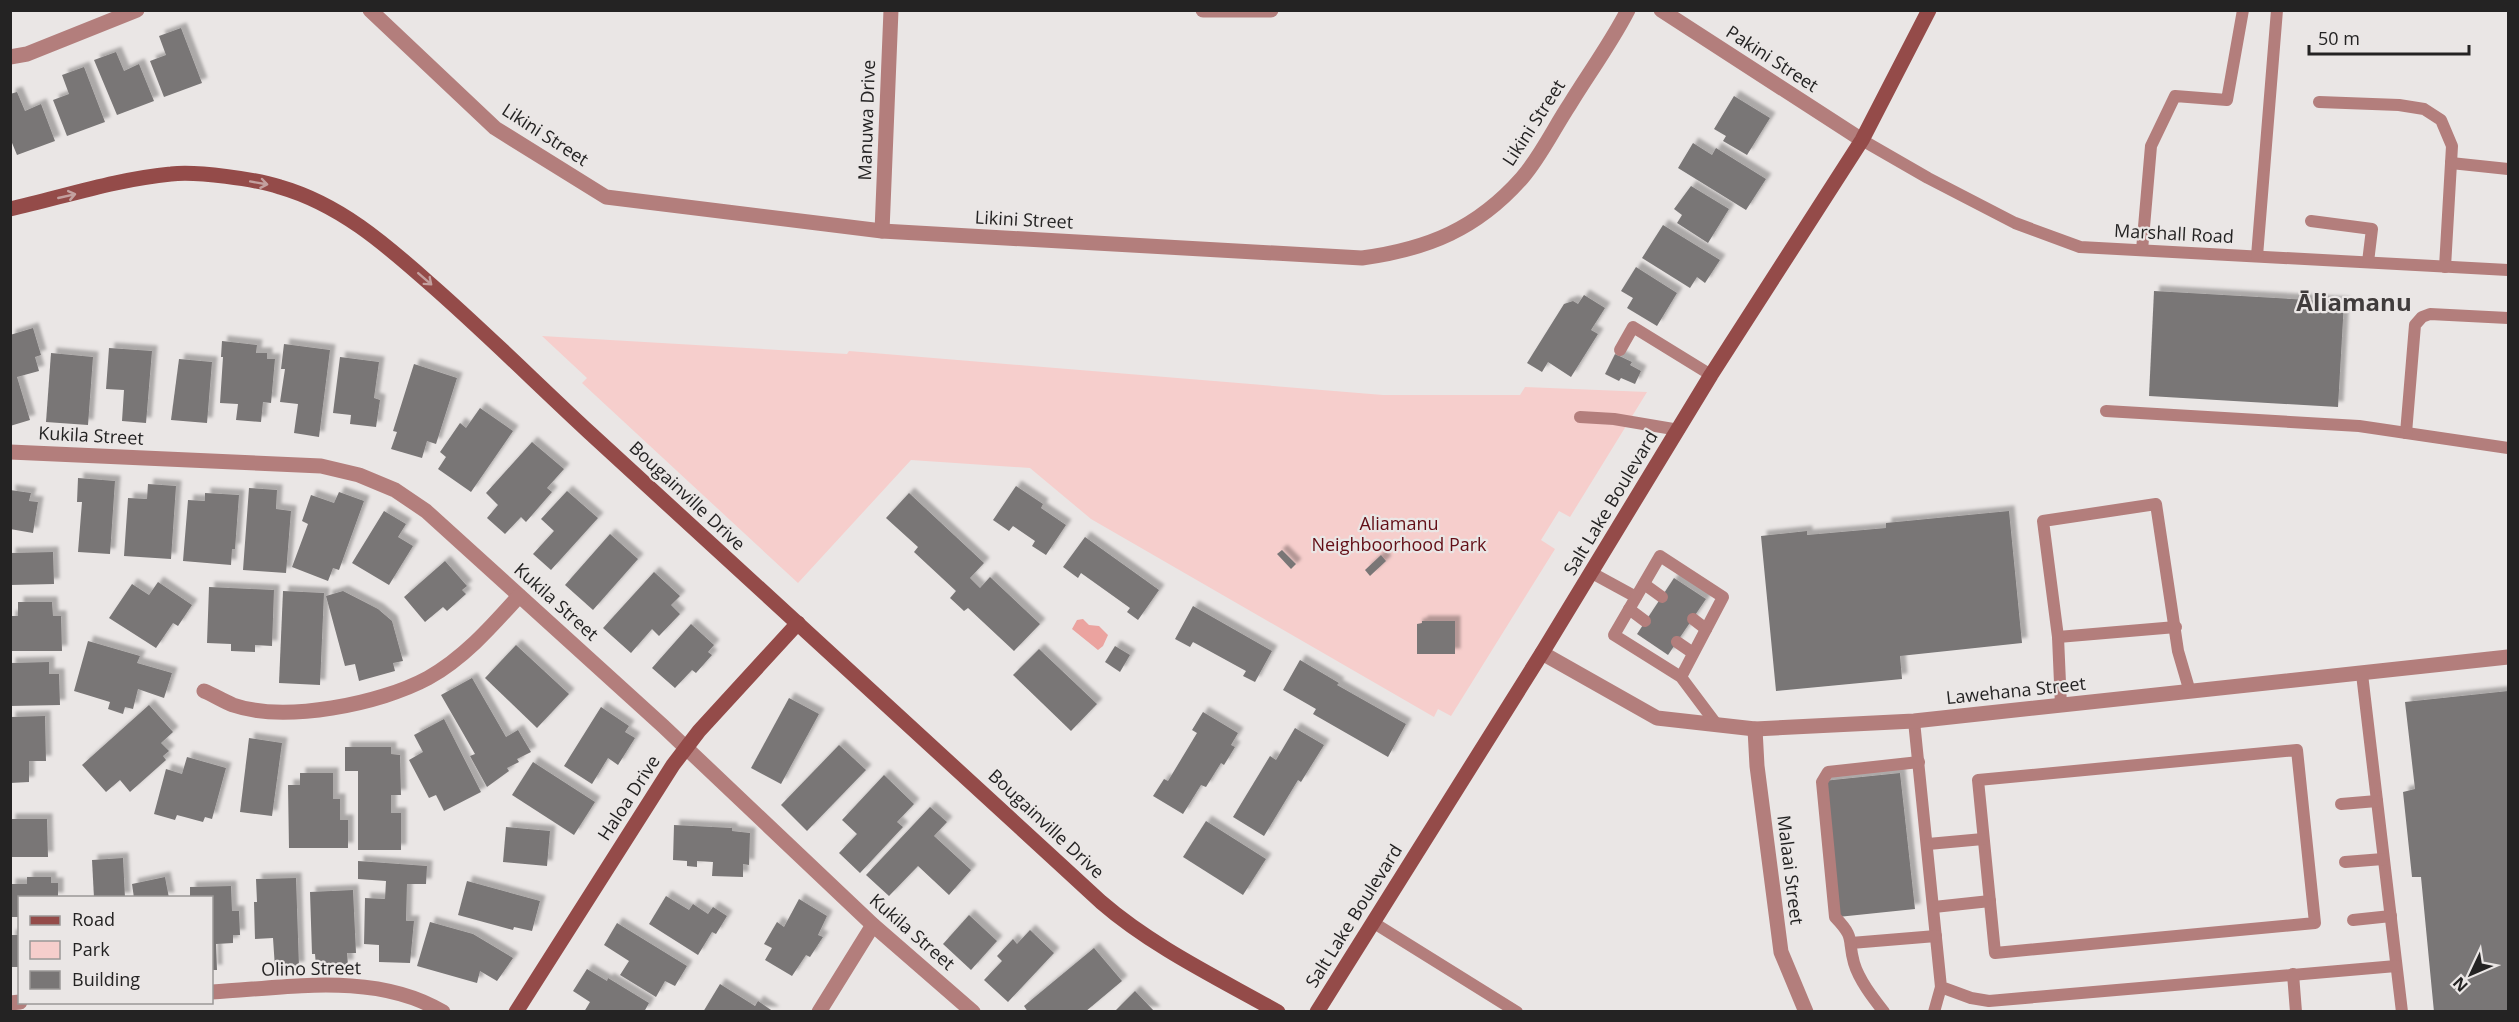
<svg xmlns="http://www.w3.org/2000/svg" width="2519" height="1022" font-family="'Open Sans',sans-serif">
<defs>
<filter id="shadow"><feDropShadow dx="5.5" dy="-5.5" stdDeviation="1.5" flood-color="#0004"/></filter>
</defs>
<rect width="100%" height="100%" fill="#eae6e5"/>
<!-- green -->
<polygon fill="#f6cecc" points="542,336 847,354 849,351 1383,395 1520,395 1525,387 1647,392 1570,517 1559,511 1541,540 1555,549 1451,716 1438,709 1434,717 1091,519 1030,468 911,460 798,583 582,383 587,378"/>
<!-- water -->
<polygon fill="#eba39f" points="1083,619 1089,625 1099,626 1108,635 1103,646 1098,650 1072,629 1077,620"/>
<!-- building -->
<g fill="#797676" filter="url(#shadow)">
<polygon points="181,28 202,83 164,97 150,61 166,55 159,36"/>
<polygon points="116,52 124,71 139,64 154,101 117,115 94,60"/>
<polygon points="84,67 105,122 67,136 53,100 69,94 62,75"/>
<polygon points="17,92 25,111 41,104 55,141 17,155 10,138 10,94"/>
<polygon points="1734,96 1770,118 1747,155 1723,141 1726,136 1714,129"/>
<polygon points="1693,143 1712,155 1716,148 1766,179 1746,210 1678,168"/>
<polygon points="1691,186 1729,209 1708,243 1677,223 1682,215 1674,209"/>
<polygon points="1663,225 1720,260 1705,283 1697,277 1690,288 1642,258"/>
<polygon points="1636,267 1677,293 1657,326 1627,308 1633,298 1621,291"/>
<polygon points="2154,291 2344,302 2338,407 2149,396"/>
<polygon points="1584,295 1605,308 1591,330 1598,334 1571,377 1548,362 1542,372 1527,363 1564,304 1573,301 1578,304"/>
<polygon points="33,328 41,355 35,357 39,371 17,377 30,420 10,426 10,335"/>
<polygon points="222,341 257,345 256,353 267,353 267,359 275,359 271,403 263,402 261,422 236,420 238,404 220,403 223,357 221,357"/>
<polygon points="284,344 330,350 319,437 294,433 298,404 280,402 285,369 281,369"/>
<polygon points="109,348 152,351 146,423 122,421 124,390 106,389"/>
<polygon points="51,353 93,357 88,425 46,422"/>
<polygon points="1615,354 1632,362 1630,365 1641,371 1635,384 1621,378 1619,381 1605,374"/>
<polygon points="340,357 379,362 374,398 380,400 376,427 350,424 351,415 333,413"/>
<polygon points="179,359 212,362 207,423 171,420"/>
<polygon points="414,364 457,378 436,444 427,441 422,458 391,449 397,432 393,431"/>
<polygon points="480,408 513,431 471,492 438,469 446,457 440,452 460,423 466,428"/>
<polygon points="532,442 564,469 547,488 552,492 526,522 521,517 505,534 487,518 498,505 486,493"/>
<polygon points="78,478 115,481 110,554 78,552 82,502 77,502"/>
<polygon points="148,484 176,486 171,559 124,556 128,498 147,499"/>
<polygon points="1016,486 1043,504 1041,508 1066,525 1046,555 1032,546 1035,541 1013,526 1009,531 993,520"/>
<polygon points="249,488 277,490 276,509 291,511 286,573 243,570"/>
<polygon points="10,490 31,493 29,501 38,502 33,533 10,529"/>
<polygon points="567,491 598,518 551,570 533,554 554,531 541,519"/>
<polygon points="339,492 364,501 339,570 333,568 328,581 292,567 308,524 302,521 311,495 334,503"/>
<polygon points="205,493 239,495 235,549 232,549 231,565 183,561 188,500 205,501"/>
<polygon points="909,493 984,563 970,578 980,588 990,577 1040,624 1014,651 968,608 964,611 950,598 956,591 914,552 918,547 886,518"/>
<polygon points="384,511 406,524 398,537 413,546 389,585 352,563"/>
<polygon points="2009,511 2022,643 1900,656 1902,679 1776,691 1761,536 1807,531 1807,535 1886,528 1886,523"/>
<polygon points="610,534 638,559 593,610 565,585"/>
<polygon points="1085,537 1159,590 1138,620 1127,612 1130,608 1081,573 1078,578 1063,567"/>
<polygon points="1282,550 1296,564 1291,569 1277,554"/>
<polygon points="53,552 54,584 10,585 10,553"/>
<polygon points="1381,555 1386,561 1370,576 1365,570"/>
<polygon points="445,561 467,586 462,590 466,594 447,611 443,607 425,622 404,597"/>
<polygon points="654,572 680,596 671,605 680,614 659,636 652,629 631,653 603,628"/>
<polygon points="1674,578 1706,599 1668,655 1637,634"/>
<polygon points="158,582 192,605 178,626 173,623 156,648 109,618 132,584 149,595"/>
<polygon points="209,587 274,590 272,646 255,645 255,652 231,651 231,644 207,643"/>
<polygon points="283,591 324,593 320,685 279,683"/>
<polygon points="343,591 378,609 392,621 403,661 393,663 395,671 359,681 355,664 345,666 326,596"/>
<polygon points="18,602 52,602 53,616 61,616 62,651 10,651 10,616 18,616"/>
<polygon points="1193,606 1272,651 1255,682 1243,676 1246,671 1193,642 1190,647 1175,639"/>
<polygon points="1422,621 1455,621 1455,654 1417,654 1417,624 1422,623"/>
<polygon points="691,624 714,645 708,652 712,655 696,673 692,670 675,688 652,668"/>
<polygon points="88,641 140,656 137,663 172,673 164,698 138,689 133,709 125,707 123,714 108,709 110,702 74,691"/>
<polygon points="516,645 569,694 537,728 485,678"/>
<polygon points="1115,646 1130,655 1120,672 1105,662"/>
<polygon points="1039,649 1097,704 1071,731 1013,675"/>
<polygon points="1300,660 1339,683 1337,685 1406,724 1388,757 1313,714 1316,709 1283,690"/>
<polygon points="49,662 49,674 59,674 60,705 10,706 10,663"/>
<polygon points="472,678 506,737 518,730 531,752 517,759 519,762 507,768 509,771 487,787 470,756 475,754 441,695"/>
<polygon points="2508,691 2508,1012 2434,1012 2421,877 2412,877 2403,792 2415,789 2405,702"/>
<polygon points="789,698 819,714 781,784 751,768"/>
<polygon points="149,705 173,732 161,743 169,751 163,756 166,760 130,792 120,780 106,792 82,765"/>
<polygon points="601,707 629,726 625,732 635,738 618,765 608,758 592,784 564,766"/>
<polygon points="1203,712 1238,733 1231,745 1235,747 1224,765 1221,763 1206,787 1201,785 1183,814 1153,796 1164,779 1168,781 1197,733 1192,730"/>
<polygon points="45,716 46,761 29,761 29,782 10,783 10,717"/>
<polygon points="444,719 481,792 444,811 436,795 429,798 409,760 423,752 414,735"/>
<polygon points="1295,728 1324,745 1301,782 1298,780 1264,836 1233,817 1270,756 1276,760"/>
<polygon points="249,738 282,743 272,816 240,812"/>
<polygon points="839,745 866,770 807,831 781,805"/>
<polygon points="345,747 391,747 391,754 400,755 401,795 391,795 391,813 401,813 401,850 358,850 358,771 345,771"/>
<polygon points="187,757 226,768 212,819 205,817 203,822 177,815 175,820 154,814 166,769 182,774"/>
<polygon points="533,762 595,802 574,835 512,795"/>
<polygon points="300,773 333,773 333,799 340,799 340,820 348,820 348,848 289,848 288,785 300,785"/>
<polygon points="1900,773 1915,909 1838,917 1823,781"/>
<polygon points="884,775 914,804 897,822 903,827 860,873 839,853 857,834 842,820"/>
<polygon points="930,807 947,822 934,836 971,870 949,895 918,866 889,896 866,875"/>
<polygon points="10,819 47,819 48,857 10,857"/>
<polygon points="1206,821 1266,859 1243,895 1183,857"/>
<polygon points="674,825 732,828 732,831 750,833 749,865 743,864 743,877 712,876 713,862 697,861 697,867 687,866 687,861 673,860"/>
<polygon points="506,827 550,831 547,866 503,862"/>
<polygon points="123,858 125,898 94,898 92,860"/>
<polygon points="358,861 427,866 426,884 407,884 406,921 414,921 410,963 379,962 379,945 364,944 365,898 385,899 386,881 358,879"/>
<polygon points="27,877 51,877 51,883 58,883 58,898 20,898 20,917 10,917 10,884 27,884"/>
<polygon points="165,877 169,898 134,898 132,884"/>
<polygon points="296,878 299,967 275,968 273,938 255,939 254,902 257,902 256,879"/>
<polygon points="467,881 540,901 532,931 514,927 513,930 458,915"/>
<polygon points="231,886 232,911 239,911 240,935 233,935 233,943 216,944 217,970 212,970 212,898 190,898 190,887"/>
<polygon points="353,890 356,953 347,953 348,965 316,966 315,954 312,954 310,892"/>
<polygon points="666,896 689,910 693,904 708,914 713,907 727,916 716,934 712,932 698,955 649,924"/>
<polygon points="799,899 827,916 818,935 823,937 810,957 806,955 792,976 765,960 772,948 764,944 777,922 784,927"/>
<polygon points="969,915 997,941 971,970 943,944"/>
<polygon points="430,922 473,934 513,958 497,981 480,971 477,983 417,966"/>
<polygon points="617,923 687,966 675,986 665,981 656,997 620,975 629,961 604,945"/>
<polygon points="1030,930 1054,953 1008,1002 984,980 1002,961 997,956 1013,939 1017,944"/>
<rect x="10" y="935" width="10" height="32"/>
<polygon points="1094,948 1122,981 1085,1012 1028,1012 1024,1006"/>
<polygon points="587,969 607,981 608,978 649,1003 644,1012 584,1012 590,1002 573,991"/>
<polygon points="720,984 755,1006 758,1001 774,1012 703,1012"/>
<polygon points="1135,991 1155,1012 1114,1012"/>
</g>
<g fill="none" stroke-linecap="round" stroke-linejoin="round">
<!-- lane -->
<g stroke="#b37e7c" stroke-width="12">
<polyline points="2319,102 2399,105 2424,109 2441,120 2452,146 2445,267"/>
<polyline points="1862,140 1928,178 2015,223 2080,247 2508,270"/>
<polyline points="2451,163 2508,169"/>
<polyline points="2311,221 2372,229 2368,262"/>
<polyline points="2142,250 2151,146 2175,96 2227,100 2243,10"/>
<polyline points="2257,256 2277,10"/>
<polyline points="1620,350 1633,327 1711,375"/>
<polyline points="2106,411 2359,426 2508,448"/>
<polyline points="1580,417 1614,419 1679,430"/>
<polyline points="2406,433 2415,325 2422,317 2430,314 2508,318"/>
<polyline points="1592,573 1636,597"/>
<polyline points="1644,584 1662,597"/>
<polyline points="1629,609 1645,621"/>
<polyline points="1693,619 1706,629"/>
<polyline points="2058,637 2176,627"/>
<polyline points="1677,642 1693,653"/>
<polyline points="2362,674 2402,1012"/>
<polyline points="1681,677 1614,635 1660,556 1723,597 1681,677 1717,725"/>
<polyline points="2061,706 2058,637 2043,521 2156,504 2178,651 2190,692"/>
<polyline points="1914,721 1941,987 1971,998 1989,1001 2396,966"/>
<polygon points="2297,750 2315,923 1995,953 1978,780"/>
<polyline points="2341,804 2377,801"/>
<polyline points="1928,844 1983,839"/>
<polyline points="2345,862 2383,859"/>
<polyline points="1934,907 1990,901"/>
<polyline points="2353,920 2391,916"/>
<polyline points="1374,923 1517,1012"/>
<polyline points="1851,943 1936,936"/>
<polyline points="2293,974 2296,1012"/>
<path d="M1884 1012C1873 998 1859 980 1854 963 1847 938 1856 939 1835 917L1822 782 1828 772 1919 762"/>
<polyline points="1934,1012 1941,987"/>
</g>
<!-- street -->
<g stroke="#b37e7c" stroke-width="15">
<path d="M370 10 495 128 606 197 882 231 1362 258C1428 249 1477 229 1522 178 1541 156 1554 128 1570 104 1589 73 1611 43 1628 10"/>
<polyline points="1203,10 1271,10"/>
<polyline points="1661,10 1862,140"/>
<polyline points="10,57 27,54 137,10"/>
<polyline points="882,231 891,10"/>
<polyline points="10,452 321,466 359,475 395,490 426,511 663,726 873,925 973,1012"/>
<polyline points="1542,653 1657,718 1755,729 1914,721 2508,657"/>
<path d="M204 691C214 695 223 701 233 705 285 723 380 704 428 678 464 658 492 626 519 596"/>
<polyline points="1755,729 1757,766 1781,952 1806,1012"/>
<path d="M212 992C287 988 375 971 443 1012"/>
<polyline points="10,1003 20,1002"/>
<polyline points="819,1012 873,925"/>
</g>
<!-- secondary -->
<g stroke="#944b49" stroke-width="15">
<path d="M10 209C63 197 117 179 171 174 197 171 255 179 280 187 339 204 384 243 429 283 484 331 536 383 590 433 760 589 931 745 1101 902 1153 947 1218 978 1278 1012"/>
<polyline points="516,1012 673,765 699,731 798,623"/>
<polyline points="1317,1012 1542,653 1711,375 1862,140 1929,10"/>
</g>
</g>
<!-- one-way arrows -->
<defs><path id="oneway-shaft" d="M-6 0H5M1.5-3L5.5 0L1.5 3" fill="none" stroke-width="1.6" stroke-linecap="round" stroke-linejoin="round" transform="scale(1.5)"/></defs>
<g stroke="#c3a09f">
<use href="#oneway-shaft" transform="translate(259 183) rotate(10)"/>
<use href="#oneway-shaft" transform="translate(67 196) rotate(-13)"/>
<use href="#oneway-shaft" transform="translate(425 279) rotate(41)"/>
</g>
<g text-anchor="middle" stroke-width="4.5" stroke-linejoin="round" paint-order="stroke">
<!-- street labels -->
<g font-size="18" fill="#242323" stroke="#eae6e5">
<text transform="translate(1772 59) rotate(33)" y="6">Pakini Street</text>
<text transform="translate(867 120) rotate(-88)" y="6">Manuwa Drive</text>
<text transform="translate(1534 123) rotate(-57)" y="6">Likini Street</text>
<text transform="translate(545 135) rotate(33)" y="6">Likini Street</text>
<text transform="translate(1024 220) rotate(3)" y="6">Likini Street</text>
<text transform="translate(2174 234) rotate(3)" y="6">Marshall Road</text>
<text transform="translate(91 436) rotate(3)" y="6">Kukila Street</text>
<text transform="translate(687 496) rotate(43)" y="6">Bougainville Drive</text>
<text transform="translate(1611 503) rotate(-59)" y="6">Salt Lake Boulevard</text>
<text transform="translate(556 602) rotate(42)" y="6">Kukila Street</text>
<text transform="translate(2016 691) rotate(-6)" y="6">Lawehana Street</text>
<text transform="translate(629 798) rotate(-57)" y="6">Haloa Drive</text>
<text transform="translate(1046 824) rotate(43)" y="6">Bougainville Drive</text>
<text transform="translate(1790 870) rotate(83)" y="6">Malaai Street</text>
<text transform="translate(1354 916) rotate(-58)" y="6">Salt Lake Boulevard</text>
<text transform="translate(912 932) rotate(41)" y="6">Kukila Street</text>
<text transform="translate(311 969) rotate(-1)" y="6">Olino Street</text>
</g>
<!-- park labels -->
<g font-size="18" fill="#630f17" stroke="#eae6e5">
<text x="1399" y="530">Aliamanu<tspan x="1399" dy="21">Neighboorhood Park</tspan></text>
</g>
<!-- district labels -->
<g font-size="24" font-weight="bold" fill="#403c3c" stroke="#eae6e5">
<text x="2354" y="311">Āliamanu</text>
</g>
</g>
<!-- border -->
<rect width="2519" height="1022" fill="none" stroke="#242323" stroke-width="24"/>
<!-- legend -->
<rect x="18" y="896" width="195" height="108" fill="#eae6e5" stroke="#9b9897" stroke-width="1.5"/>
<rect x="30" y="916" width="30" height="9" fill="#944b49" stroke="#9b9897" stroke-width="1.5"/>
<text x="72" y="926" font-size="18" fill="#242323">Road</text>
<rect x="30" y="941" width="30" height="18" fill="#f6cecc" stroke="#9b9897" stroke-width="1.5"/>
<text x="72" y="956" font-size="18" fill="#242323">Park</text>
<rect x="30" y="971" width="30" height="18" fill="#797676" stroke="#9b9897" stroke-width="1.5"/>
<text x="72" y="986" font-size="18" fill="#242323">Building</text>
<!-- north arrow -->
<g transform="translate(2471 974) rotate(226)" stroke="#eae6e5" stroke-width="4.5" paint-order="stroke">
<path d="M0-4.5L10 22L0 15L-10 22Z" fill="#242323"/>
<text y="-9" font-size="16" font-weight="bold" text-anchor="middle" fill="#242323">N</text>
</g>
<!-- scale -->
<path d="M2309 45v9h160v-9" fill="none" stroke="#242323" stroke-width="3"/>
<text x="2318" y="45" font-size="18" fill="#242323" stroke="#eae6e5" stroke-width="4.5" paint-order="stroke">50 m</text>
</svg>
